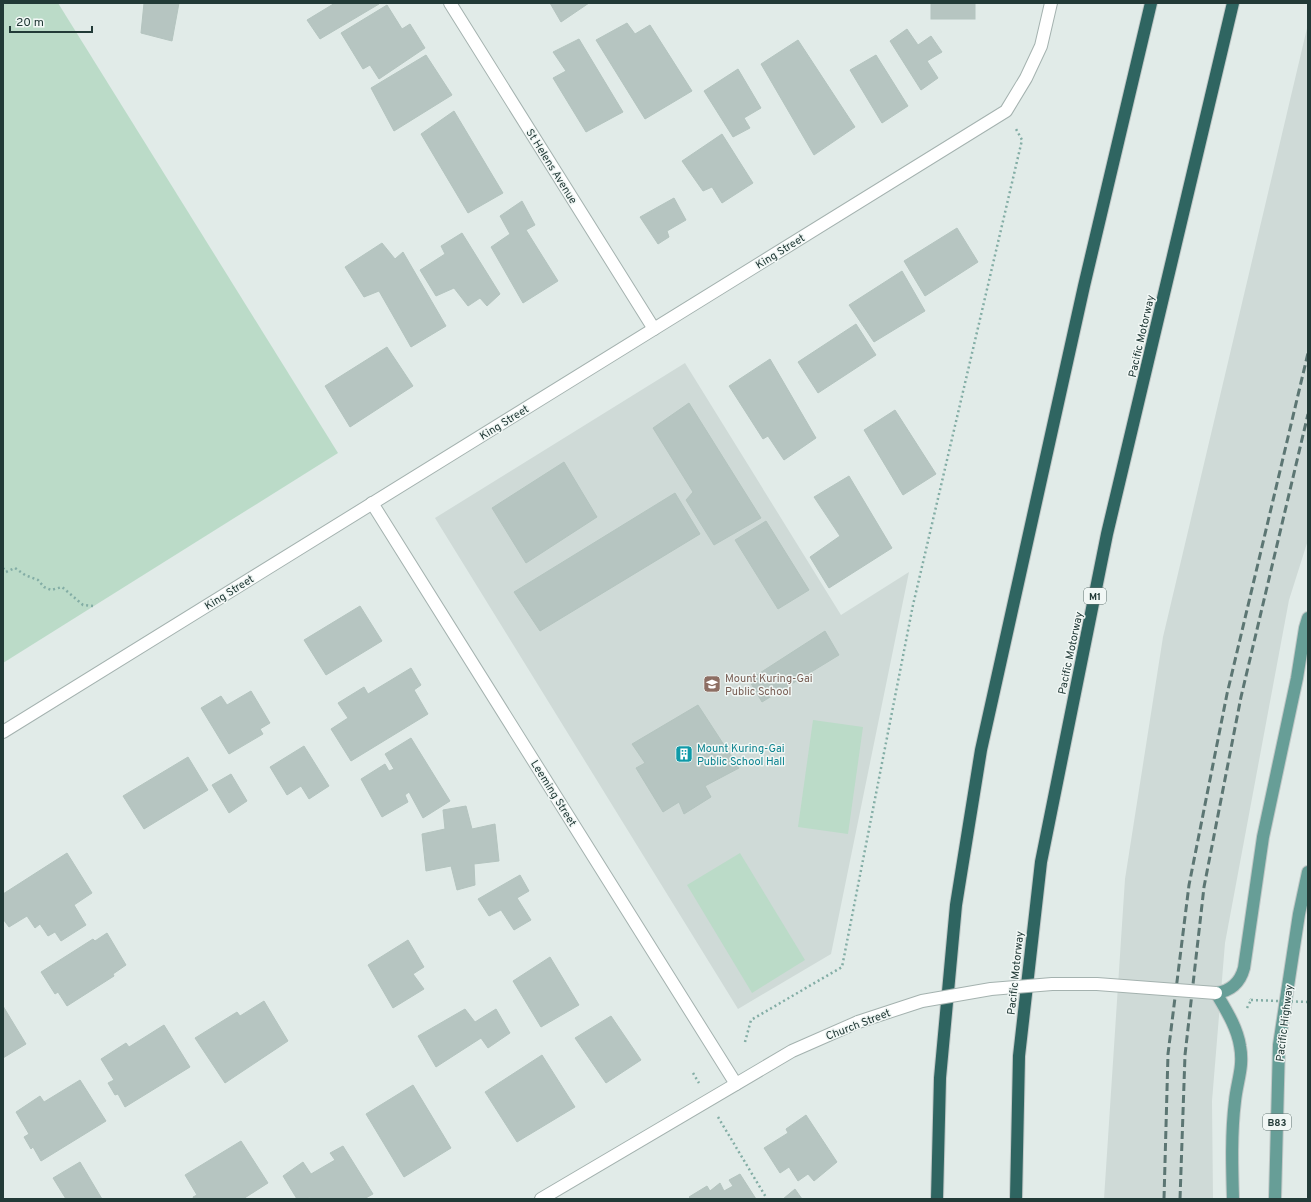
<svg xmlns="http://www.w3.org/2000/svg" width="1311" height="1202" font-family="Overpass,sans-serif">
<rect width="100%" height="100%" fill="#e1ebe8"/>
<!-- built -->
<g fill="#cfdad7">
<polygon points="1308,24 1308,540 1289,600 1225,943 1212,1101 1213,1199 1104,1199 1125,879 1163,637"/>
<polygon points="685,363 841,615 909,572 831,954 738,1009 435,518"/>
</g>
<!-- green -->
<g fill="#bbdbc8">
<polygon points="3,3 58,3 338,453 3,663"/>
<polygon points="813,720 863,727 848,834 798,827"/>
<polygon points="740,853 805,960 752,993 687,885"/>
</g>
<!-- building -->
<g fill="#b6c5c1" stroke="#b4c4bf">
<polygon points="144,3 179,3 172,41 141,33"/>
<polygon points="335,3 378,3 379,4 320,39 307,20"/>
<polygon points="550,3 589,3 561,22"/>
<rect x="931" y="3" width="44" height="16"/>
<polygon points="387,5 402,29 410,24 425,48 379,79 370,65 363,69 341,33"/>
<polygon points="627,23 635,34 650,25 692,91 645,119 596,40"/>
<polygon points="907,29 918,45 931,36 942,52 927,61 938,78 921,90 890,41"/>
<polygon points="579,39 623,112 586,132 553,78 566,71 553,52"/>
<polygon points="798,40 855,127 814,155 761,64"/>
<polygon points="426,55 452,95 394,131 371,88"/>
<polygon points="876,55 908,106 882,123 850,70"/>
<polygon points="738,69 761,108 744,118 750,128 733,137 704,91"/>
<polygon points="454,111 503,193 468,213 421,134"/>
<polygon points="722,134 753,183 722,203 712,187 703,191 682,161"/>
<polygon points="674,198 686,220 667,231 669,237 658,244 640,217"/>
<polygon points="522,201 535,225 526,230 558,281 523,303 491,247 510,234 500,216"/>
<polygon points="957,228 978,262 925,296 904,261"/>
<polygon points="462,233 500,294 487,306 480,298 468,306 454,288 436,296 420,270 445,254 441,246"/>
<polygon points="382,243 395,259 403,252 446,326 411,347 379,291 364,297 345,267"/>
<polygon points="902,271 925,311 874,342 849,305"/>
<polygon points="856,324 876,355 818,393 798,362"/>
<polygon points="387,347 413,386 350,427 325,386"/>
<polygon points="770,359 816,438 784,460 768,436 763,439 729,386"/>
<polygon points="689,403 761,518 714,545 686,500 693,492 653,428"/>
<polygon points="895,410 936,474 903,495 864,430"/>
<polygon points="564,462 597,517 526,563 492,508"/>
<polygon points="849,476 892,548 829,588 810,557 840,536 814,497"/>
<polygon points="675,493 700,534 540,631 514,592"/>
<polygon points="766,521 809,590 778,609 735,540"/>
<polygon points="360,606 382,641 326,675 304,640"/>
<polygon points="825,631 839,655 762,702 749,680"/>
<polygon points="411,668 421,685 414,690 428,714 351,761 331,729 348,718 338,703 364,687 368,694"/>
<polygon points="251,691 270,723 260,729 263,734 229,754 201,708 221,696 227,705"/>
<polygon points="698,705 739,768 705,786 711,797 684,814 679,802 663,812 636,768 645,763 632,744"/>
<polygon points="411,738 450,801 423,818 409,792 405,795 408,802 382,817 361,779 385,764 389,771 394,769 385,754"/>
<polygon points="304,746 329,786 309,799 301,786 287,795 270,767"/>
<polygon points="188,757 208,790 144,829 123,796"/>
<polygon points="231,774 247,801 229,813 212,785"/>
<polygon points="466,806 472,829 495,824 499,861 474,864 475,885 457,890 451,866 426,871 422,834 445,829 443,810"/>
<polygon points="67,853 92,893 74,905 86,925 61,941 55,932 48,936 40,924 35,928 27,916 9,927 3,919 3,894"/>
<polygon points="520,875 529,891 517,898 531,920 514,930 501,910 489,916 478,899"/>
<polygon points="107,933 126,965 113,974 114,976 67,1006 58,992 55,994 41,972 93,939 95,941"/>
<polygon points="408,940 424,967 413,974 424,989 393,1008 368,965"/>
<polygon points="550,957 579,1005 541,1027 513,981"/>
<polygon points="264,1001 288,1041 225,1083 195,1038 237,1012 240,1016"/>
<polygon points="3,1006 26,1044 3,1058"/>
<polygon points="465,1009 475,1022 496,1009 510,1033 488,1048 481,1038 436,1067 418,1036"/>
<polygon points="611,1016 641,1060 606,1083 575,1038"/>
<polygon points="164,1025 190,1067 125,1107 118,1094 115,1095 108,1083 114,1080 101,1059 126,1043 129,1047"/>
<polygon points="542,1055 575,1107 517,1142 485,1092"/>
<polygon points="80,1080 106,1121 41,1161 33,1147 31,1149 24,1137 29,1134 16,1112 40,1096 44,1102"/>
<polygon points="413,1085 451,1148 404,1177 366,1114"/>
<polygon points="806,1115 837,1162 814,1181 808,1174 798,1181 789,1167 780,1173 764,1148 788,1133 786,1129"/>
<polygon points="241,1141 268,1183 243,1199 194,1199 193,1197 197,1195 185,1175"/>
<polygon points="343,1146 373,1194 364,1199 311,1199 310,1197 306,1199 297,1199 283,1176 303,1162 311,1174 335,1160 330,1153"/>
<polygon points="80,1162 102,1199 66,1199 53,1178"/>
<polygon points="740,1174 756,1199 691,1199 689,1197 707,1186 710,1191 720,1183 724,1191 733,1186 729,1180"/>
<polygon points="795,1189 802,1199 783,1199"/>
</g>
<g fill="none" stroke-linecap="round" stroke-linejoin="round">
<defs>
<g id="minor">
<polyline points="450,3 654,329"/>
<polyline points="372,503 736,1084"/>
<polyline points="3,732 1006,111 1026,78 1041,46 1051,3"/>
<polyline points="541,1199 792,1051 858,1022"/>
</g>
<g id="primary">
<path d="M1233 1199C1232 1167 1231 1133 1235 1101 1237 1081 1244 1067 1240 1046 1237 1027 1226 1010 1216 993 1231 991 1240 983 1244 968L1263 837 1297 678 1305 628 1308 618"/>
<polyline points="1275,1199 1279,1045 1299,914 1308,872"/>
</g>
<g id="motorway">
<polyline points="937,1199 940,1078 956,905 981,750 1084,286 1151,3"/>
<polyline points="1016,1199 1019,1056 1041,862 1107,534 1233,3"/>
</g>
</defs>
<!-- minor casing -->
<use href="#minor" stroke="#a4b2af" stroke-width="14"/>
<!-- primary casing -->
<use href="#primary" stroke="#c1c8c7" stroke-width="14"/>
<!-- motorway casing -->
<use href="#motorway" stroke="#c1c8c7" stroke-width="14"/>
<!-- path -->
<g stroke="#83ada5" stroke-width="2.5" stroke-dasharray="2 3" stroke-linecap="butt">
<polyline points="3,568 6,572 15,568 25,575 38,580 44,587 51,590 62,587 83,605 93,606"/>
<polyline points="1247,1008 1251,1000 1250,999"/>
<polyline points="745,1042 751,1020 842,967 913,605 1022,140 1016,129"/>
<polyline points="693,1073 699,1083"/>
<polyline points="718,1117 767,1199"/>
</g>
<!-- minor -->
<use href="#minor" stroke="#fff" stroke-width="12"/>
<!-- primary -->
<use href="#primary" stroke="#679e97" stroke-width="12"/>
<!-- motorway -->
<use href="#motorway" stroke="#2f6561" stroke-width="12"/>
<!-- rail -->
<g stroke="#5c7673" stroke-width="3" stroke-dasharray="8 4" stroke-linecap="butt">
<polyline points="1164,1199 1168,1054 1189,885 1227,694 1308,353"/>
<polyline points="1180,1199 1185,1055 1204,887 1241,697 1308,414"/>
</g>
<defs>
<polyline id="minor-bridge" points="858,1022 922,1001 991,989 1052,984 1097,984 1216,993"/>
</defs>
<!-- minor-bridge casing -->
<use href="#minor-bridge" stroke="#a4b2af" stroke-width="14" stroke-linecap="butt"/>
<!-- path-bridge -->
<polyline stroke="#83ada5" stroke-width="2.5" stroke-dasharray="2 3" stroke-linecap="butt" points="1251,1000 1308,1002"/>
<!-- minor-bridge -->
<use href="#minor-bridge" stroke="#fff" stroke-width="12"/>
</g>
<!-- icons -->
<defs>
<symbol id="school-square" viewBox="-11 -11 22 22"><rect x="-9" y="-9" width="18" height="18" rx="4" fill="#8d6e63" stroke="#f1f7f5"/><path d="M0-5L7-2L0 1L-7-2ZM-4 1L0 2.5L4 1V4Q0 6-4 4Z" fill="#fff"/></symbol>
<symbol id="building-square" viewBox="-11 -11 22 22"><rect x="-9" y="-9" width="18" height="18" rx="4" fill="#0f9aa8" stroke="#f1f7f5"/><path d="M-4-6H4V6H1V3H-1V6H-4ZM-2.5-4.3h1.7v1.8h-1.7ZM.8-4.3h1.7v1.8H.8ZM-2.5-1h1.7V.8h-1.7ZM.8-1h1.7V.8H.8Z" fill="#fff"/></symbol>
</defs>
<g fill-rule="evenodd">
<use href="#school-square" x="702" y="674" width="20" height="20"/>
<use href="#building-square" x="674" y="744" width="20" height="20"/>
</g>
<g text-anchor="middle" stroke-width="3" stroke-linejoin="round" paint-order="stroke">
<!-- shield labels -->
<g fill="#f1f7f5" stroke="#607370" stroke-width="1">
<rect x="1084" y="588" width="22" height="16" rx="3"/>
<rect x="1263" y="1114" width="28" height="16" rx="3"/>
</g>
<g font-size="10" font-weight="bold" fill="#223a37">
<text x="1095" y="600">M1</text>
<text x="1277" y="1126">B83</text>
</g>
<!-- street labels -->
<g font-size="11" fill="#223a37" stroke="#f1f7f5">
<text transform="translate(552 166) rotate(58)" y="4">St Helens Avenue</text>
<text transform="translate(780 251) rotate(-32)" y="4">King Street</text>
<text transform="translate(1141 336) rotate(-77)" y="4">Pacific Motorway</text>
<text transform="translate(504 422) rotate(-32)" y="4">King Street</text>
<text transform="translate(229 592) rotate(-32)" y="4">King Street</text>
<text transform="translate(1070 653) rotate(-78)" y="4">Pacific Motorway</text>
<text transform="translate(554 793) rotate(58)" y="4">Leeming Street</text>
<text transform="translate(1015 973) rotate(-84)" y="4">Pacific Motorway</text>
<text transform="translate(1284 1023) rotate(-83)" y="4">Pacific Highway</text>
<text transform="translate(858 1024) rotate(-21)" y="4">Church Street</text>
</g>
<!-- education labels -->
<g font-size="11" fill="#785e54" stroke="#f1f7f5" text-anchor="start">
<text x="725" y="682">Mount Kuring-Gai<tspan x="725" dy="13">Public School</tspan></text>
</g>
<!-- culture labels -->
<g font-size="11" fill="#0d838f" stroke="#f1f7f5" text-anchor="start">
<text x="697" y="752">Mount Kuring-Gai<tspan x="697" dy="13">Public School Hall</tspan></text>
</g>
</g>
<!-- border -->
<rect width="1311" height="1202" fill="none" stroke="#223a37" stroke-width="8"/>
<!-- scale -->
<path d="M10 26v6h82v-6" fill="none" stroke="#223a37" stroke-width="2"/>
<text x="16" y="26" font-size="12" fill="#223a37" stroke="#f1f7f5" stroke-width="3" paint-order="stroke">20 m</text>
</svg>
